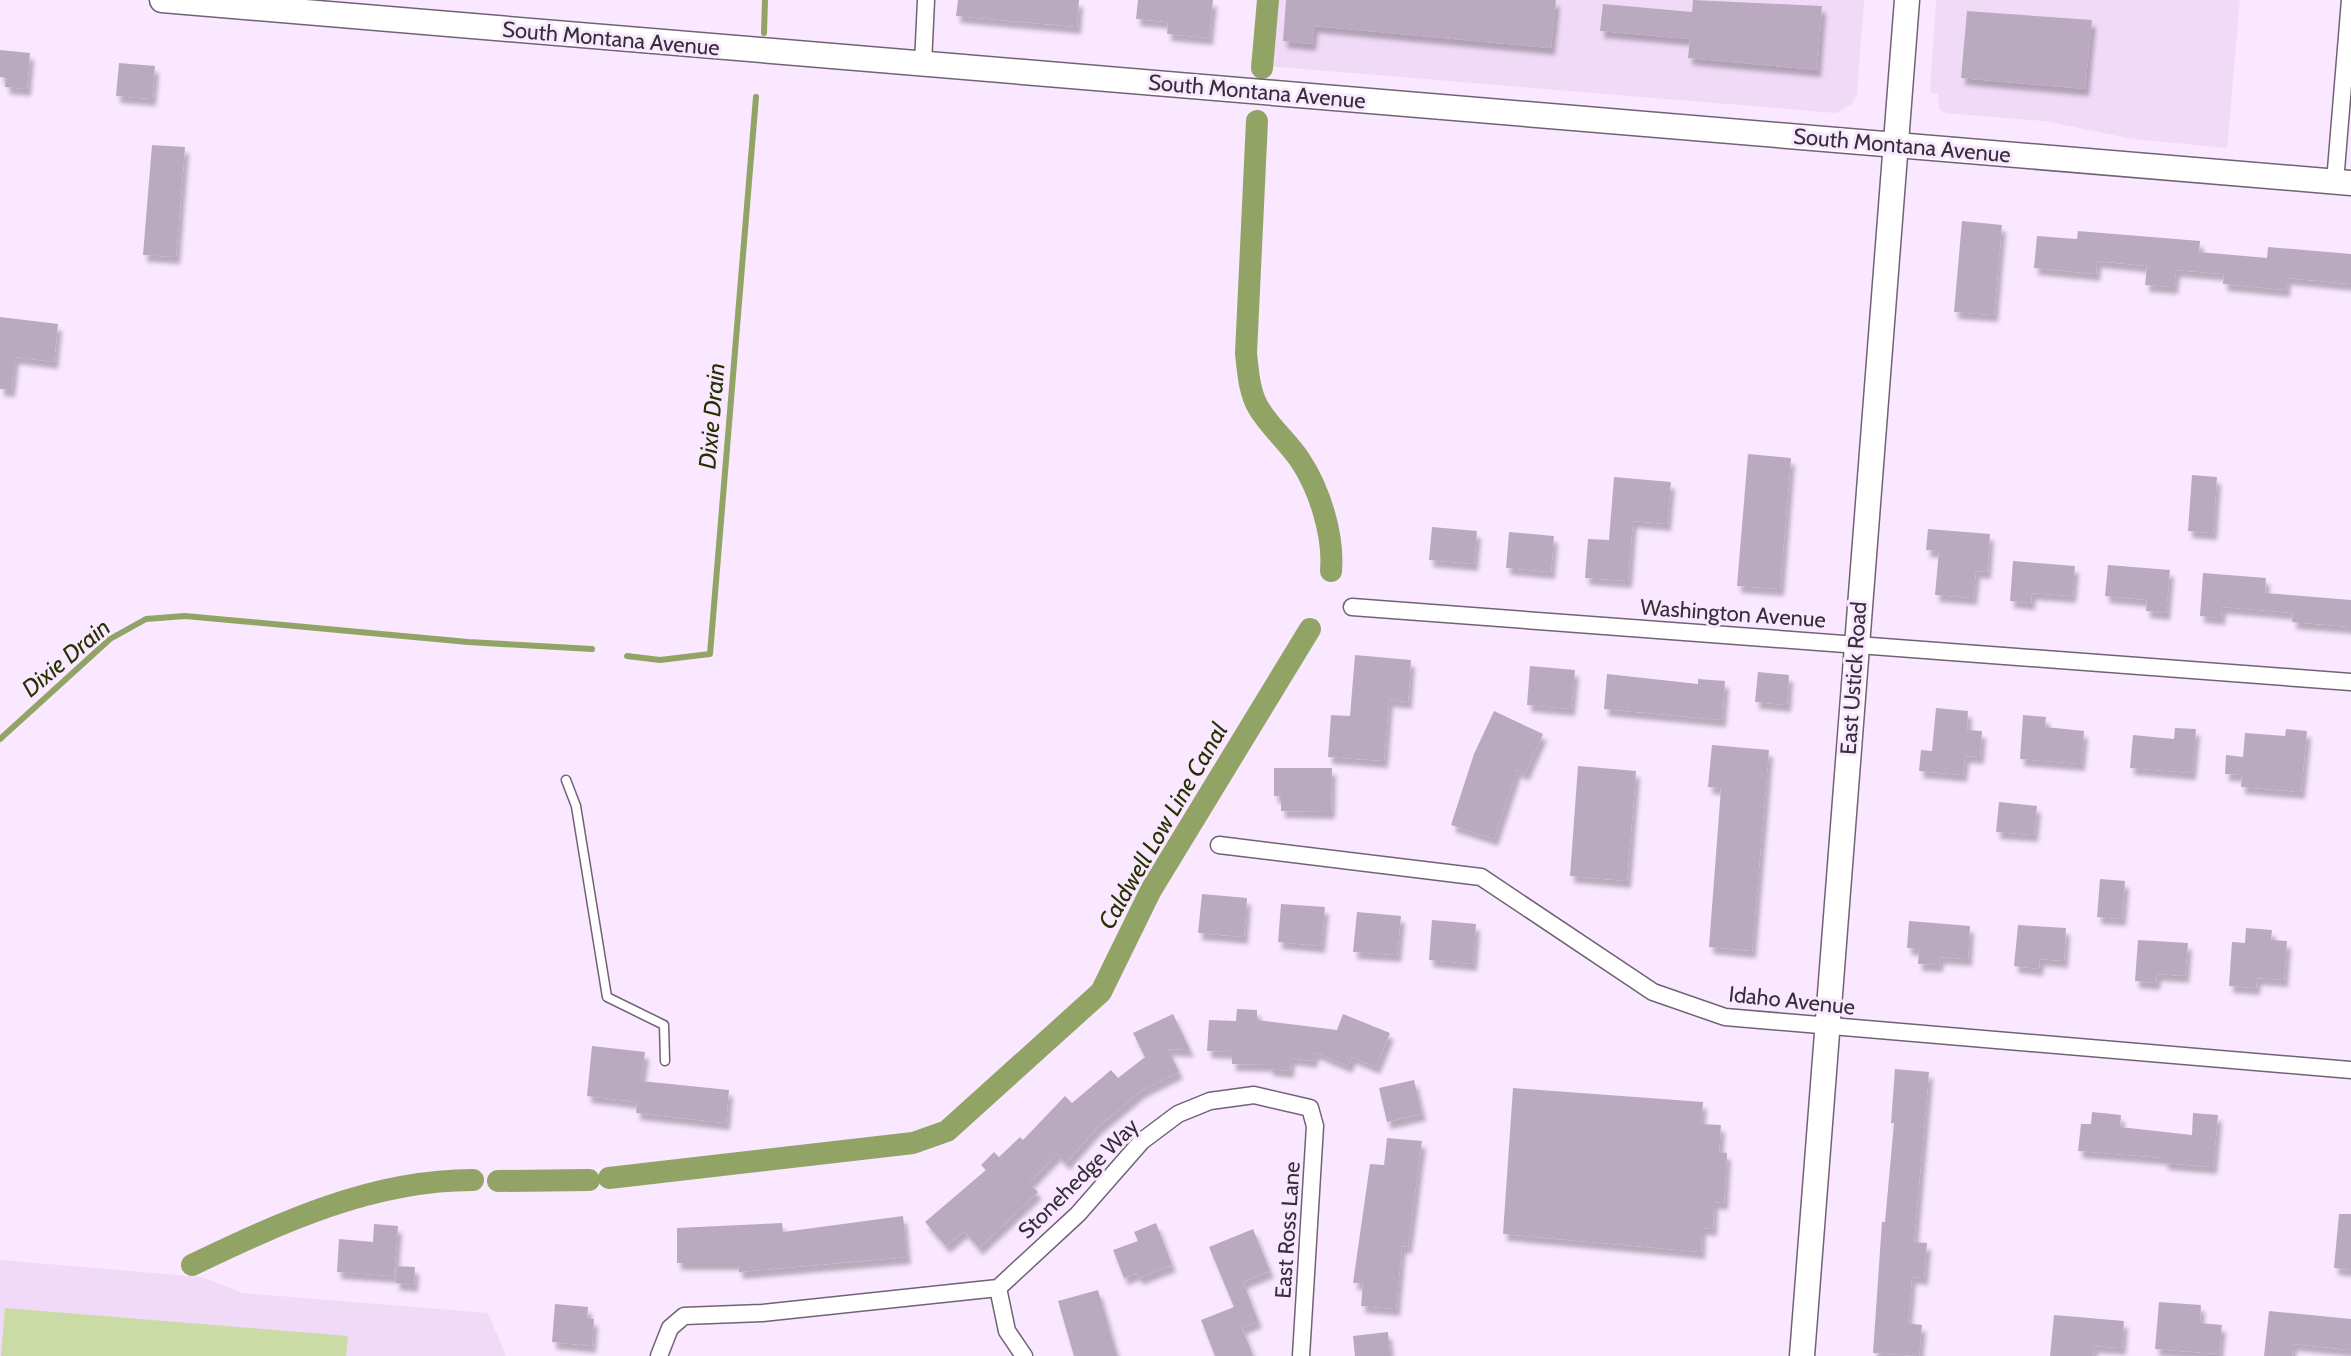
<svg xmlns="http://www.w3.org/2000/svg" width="2351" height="1356" font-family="Cabin,sans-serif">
<defs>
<filter id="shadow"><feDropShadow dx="4" dy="7" stdDeviation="2" flood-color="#0004"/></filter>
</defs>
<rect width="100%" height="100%" fill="#f9e8ff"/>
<!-- built -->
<g fill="#f0daf7">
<polygon points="1274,0 1864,0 1857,94 1852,104 1836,113 1268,66"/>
<polygon points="1936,0 2240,0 2227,148 2133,139 2044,121 1946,113 1939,109 1938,94 1930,93"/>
<polygon points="0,1260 202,1277 242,1293 488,1313 506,1356 0,1356"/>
</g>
<!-- green -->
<polygon fill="#cadba5" points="5,1308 348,1336 346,1356 1,1356"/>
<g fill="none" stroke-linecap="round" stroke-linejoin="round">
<!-- stream -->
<g stroke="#91a465" stroke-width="6">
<polyline points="764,33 765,0"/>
<polyline points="627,656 660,660 710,654 756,97"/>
<polyline points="0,739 110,639 146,619 185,616 468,642 592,649"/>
</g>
<!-- canal -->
<g stroke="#91a465" stroke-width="22">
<polyline points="1262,68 1268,0"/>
<path d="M1257 121 1246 353C1248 371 1249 391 1258 407 1269 426 1288 442 1300 460 1320 490 1334 536 1331 571"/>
<polyline points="609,1178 913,1143 947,1131 1101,992 1151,890 1310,629"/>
<polyline points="498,1181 589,1180"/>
<path d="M192 1265C282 1222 372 1180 473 1180"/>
</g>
</g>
<!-- building -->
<g fill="#baaabf" filter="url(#shadow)">
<polygon points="958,0 1079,0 1077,27 956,16"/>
<polygon points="1138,0 1213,0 1209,38 1167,34 1168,22 1136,19"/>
<polygon points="1286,0 1556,0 1551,48 1314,26 1312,44 1283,41"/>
<polygon points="1693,0 1822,6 1817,70 1688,58 1690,39 1600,31 1603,4 1692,12"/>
<polygon points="1967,11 2092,20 2085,89 1961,78"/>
<polygon points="0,50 30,53 27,89 5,87 6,78 0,77"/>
<polygon points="119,63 155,66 152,99 116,96"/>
<polygon points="152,145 185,147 176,257 143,255"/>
<polygon points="1962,221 2002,225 1994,315 1954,312"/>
<polygon points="2078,231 2200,241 2199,252 2267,258 2268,247 2351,254 2351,284 2287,278 2286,290 2223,284 2224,274 2176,270 2174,287 2145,285 2147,266 2097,261 2096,274 2034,268 2037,236 2077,239"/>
<polygon points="0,317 58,324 54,362 15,357 11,390 0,389"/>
<polygon points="1748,454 1791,458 1780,589 1737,586"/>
<polygon points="2192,475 2217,477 2213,533 2188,531"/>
<polygon points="1614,477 1671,482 1667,524 1633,521 1628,581 1585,578 1588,539 1609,540"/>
<polygon points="1432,527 1477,531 1474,564 1429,560"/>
<polygon points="1928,529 1990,534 1987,572 1976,571 1973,598 1935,595 1939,551 1926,550"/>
<polygon points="1509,532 1554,536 1551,572 1506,568"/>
<polygon points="2013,561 2075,566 2072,596 2032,593 2031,603 2010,601"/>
<polygon points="2108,565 2170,570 2166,613 2146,611 2147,600 2105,596"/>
<polygon points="2203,573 2266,578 2265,593 2351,600 2351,627 2292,622 2293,613 2222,607 2221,618 2200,616"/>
<polygon points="1355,655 1411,660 1408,702 1389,700 1384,761 1328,757 1331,715 1350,716"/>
<polygon points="1530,666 1575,670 1571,709 1527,705"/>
<polygon points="1758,672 1789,675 1787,705 1755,702"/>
<polygon points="1607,674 1698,684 1698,679 1725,681 1722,720 1604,709"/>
<polygon points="1936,708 1968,711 1967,730 1982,731 1980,757 1965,756 1963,775 1919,771 1921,750 1932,751"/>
<polygon points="1494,711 1543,734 1525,774 1517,770 1494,839 1451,825 1474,754"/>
<polygon points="2023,715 2046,717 2045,727 2084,731 2081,764 2020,759"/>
<polygon points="2175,728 2196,729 2192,773 2130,768 2133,735 2174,739"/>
<polygon points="2286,729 2307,731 2301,792 2241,787 2242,775 2225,774 2226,755 2243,757 2245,733 2285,736"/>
<polygon points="1712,745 1769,750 1752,951 1709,947 1721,788 1708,787"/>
<polygon points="1578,766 1636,771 1627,881 1570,876"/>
<polygon points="1274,768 1332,768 1331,812 1281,811 1281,796 1274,796"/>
<polygon points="1999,802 2037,806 2034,835 1996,832"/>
<polygon points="2100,879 2125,881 2122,919 2097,917"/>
<polygon points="1202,894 1247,898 1244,937 1198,933"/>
<polygon points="1281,904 1325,907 1321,946 1278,942"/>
<polygon points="1357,912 1401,916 1397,955 1353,952"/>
<polygon points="1432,920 1476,924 1473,964 1429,960"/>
<polygon points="1909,921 1970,926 1968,959 1940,957 1939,965 1918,964 1919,949 1907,948"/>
<polygon points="2018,925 2066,928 2064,961 2040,959 2039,969 2014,966"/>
<polygon points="2246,928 2272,930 2271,940 2287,941 2284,980 2257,978 2256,988 2229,986 2232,942 2245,943"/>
<polygon points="2138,940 2188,943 2185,976 2157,974 2156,983 2135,981"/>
<polygon points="1237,1009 1257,1010 1257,1020 1337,1030 1343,1014 1390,1033 1376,1067 1352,1057 1348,1066 1315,1052 1313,1061 1291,1058 1290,1071 1269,1069 1269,1065 1232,1064 1232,1052 1207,1051 1209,1020 1236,1021"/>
<polygon points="1173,1014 1190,1050 1168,1049 1179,1072 1141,1091 1097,1128 1066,1163 1057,1154 1029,1183 1038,1192 979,1248 964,1231 946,1246 925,1222 986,1170 981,1165 994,1152 999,1157 1020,1137 1023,1140 1065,1096 1072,1103 1111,1070 1118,1078 1145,1057 1133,1033"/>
<polygon points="592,1046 645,1052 641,1081 729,1090 726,1123 636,1113 637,1102 587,1096"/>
<polygon points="1895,1069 1929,1072 1914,1242 1927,1243 1924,1278 1912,1277 1908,1323 1922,1325 1919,1356 1873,1353 1882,1222 1885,1222 1894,1123 1891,1123"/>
<polygon points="1414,1080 1422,1114 1387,1122 1379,1088"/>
<polygon points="1513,1088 1703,1102 1701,1124 1721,1125 1719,1152 1727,1153 1724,1203 1714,1202 1713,1229 1702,1228 1701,1252 1503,1234"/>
<polygon points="2092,1112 2121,1115 2120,1127 2192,1135 2193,1113 2218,1115 2213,1167 2164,1163 2164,1158 2078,1151 2081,1124 2091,1124"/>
<polygon points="1387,1138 1422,1141 1408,1247 1402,1246 1396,1309 1361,1306 1363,1283 1353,1283 1370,1164 1384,1165"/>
<polygon points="2339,1214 2351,1214 2351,1270 2334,1268"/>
<polygon points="903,1216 907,1257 739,1272 738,1263 677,1263 677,1228 782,1223 783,1232"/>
<polygon points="1156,1223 1172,1265 1139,1278 1137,1273 1124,1278 1113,1250 1138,1241 1134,1232"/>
<polygon points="374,1224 398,1226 394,1276 337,1272 339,1239 373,1242"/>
<polygon points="1253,1229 1270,1271 1243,1282 1258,1321 1242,1328 1253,1356 1215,1356 1201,1320 1234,1307 1209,1247"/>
<polygon points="397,1266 415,1267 414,1285 395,1283"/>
<polygon points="1098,1290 1117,1356 1074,1356 1058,1301"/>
<polygon points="2159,1302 2201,1305 2200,1323 2222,1325 2219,1354 2155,1349"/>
<polygon points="555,1304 588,1307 587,1319 594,1319 592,1346 552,1342"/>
<polygon points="2269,1311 2351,1319 2351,1350 2293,1344 2292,1356 2264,1356"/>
<polygon points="2054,1315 2124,1321 2122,1348 2094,1346 2093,1356 2050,1356"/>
<polygon points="1388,1332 1390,1356 1355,1356 1353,1336"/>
</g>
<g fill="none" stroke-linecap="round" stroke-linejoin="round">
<defs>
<polyline id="lane" points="566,780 576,806 607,997 664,1025 665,1061"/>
<g id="street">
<polyline points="923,64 926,0"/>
<polyline points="2335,182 2350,0"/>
<polyline points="1352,607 2351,682"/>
<polyline points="1219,845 1481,877 1653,992 1725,1017 2351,1070"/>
<polyline points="998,1288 1007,1331 1024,1356"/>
<polyline points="659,1356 670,1328 684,1316 762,1313 998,1288 1078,1214 1142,1141 1178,1114 1210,1101 1254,1095 1310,1108 1315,1126 1301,1356"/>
</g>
<g id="secondary">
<polyline points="162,0 2351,183"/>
<polyline points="1802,1356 1907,0"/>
</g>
</defs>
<!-- lane casing -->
<use href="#lane" stroke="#716275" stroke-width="11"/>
<!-- street casing -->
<use href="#street" stroke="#716275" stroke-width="19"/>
<!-- secondary casing -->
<use href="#secondary" stroke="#716275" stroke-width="27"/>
<!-- lane -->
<use href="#lane" stroke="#fff" stroke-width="8"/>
<!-- street -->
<use href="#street" stroke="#fff" stroke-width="16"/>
<!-- secondary -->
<use href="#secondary" stroke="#fff" stroke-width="24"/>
</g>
<g text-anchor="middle" stroke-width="6" stroke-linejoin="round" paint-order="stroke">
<!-- street labels -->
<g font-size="22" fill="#352f37" stroke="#f9e8ff">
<text transform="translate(611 38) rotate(5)" y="8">South Montana Avenue</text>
<text transform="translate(1257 91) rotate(5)" y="8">South Montana Avenue</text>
<text transform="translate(1902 145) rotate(5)" y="8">South Montana Avenue</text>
<text transform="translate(1733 613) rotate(4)" y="8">Washington Avenue</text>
<text transform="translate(1853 678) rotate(-86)" y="8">East Ustick Road</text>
<text transform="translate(1792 1000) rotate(6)" y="8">Idaho Avenue</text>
<text transform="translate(1078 1178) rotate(-45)" y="8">Stonehedge Way</text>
<text transform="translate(1287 1230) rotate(-86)" y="8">East Ross Lane</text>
</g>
<!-- water labels -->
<g font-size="24" font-style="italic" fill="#263100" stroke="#f9e8ff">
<text transform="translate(712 416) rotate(-85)" y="8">Dixie Drain</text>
<text transform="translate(66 658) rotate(-40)" y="8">Dixie Drain</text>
<text transform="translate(1163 826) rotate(-60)" y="8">Caldwell Low Line Canal</text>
</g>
</g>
</svg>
